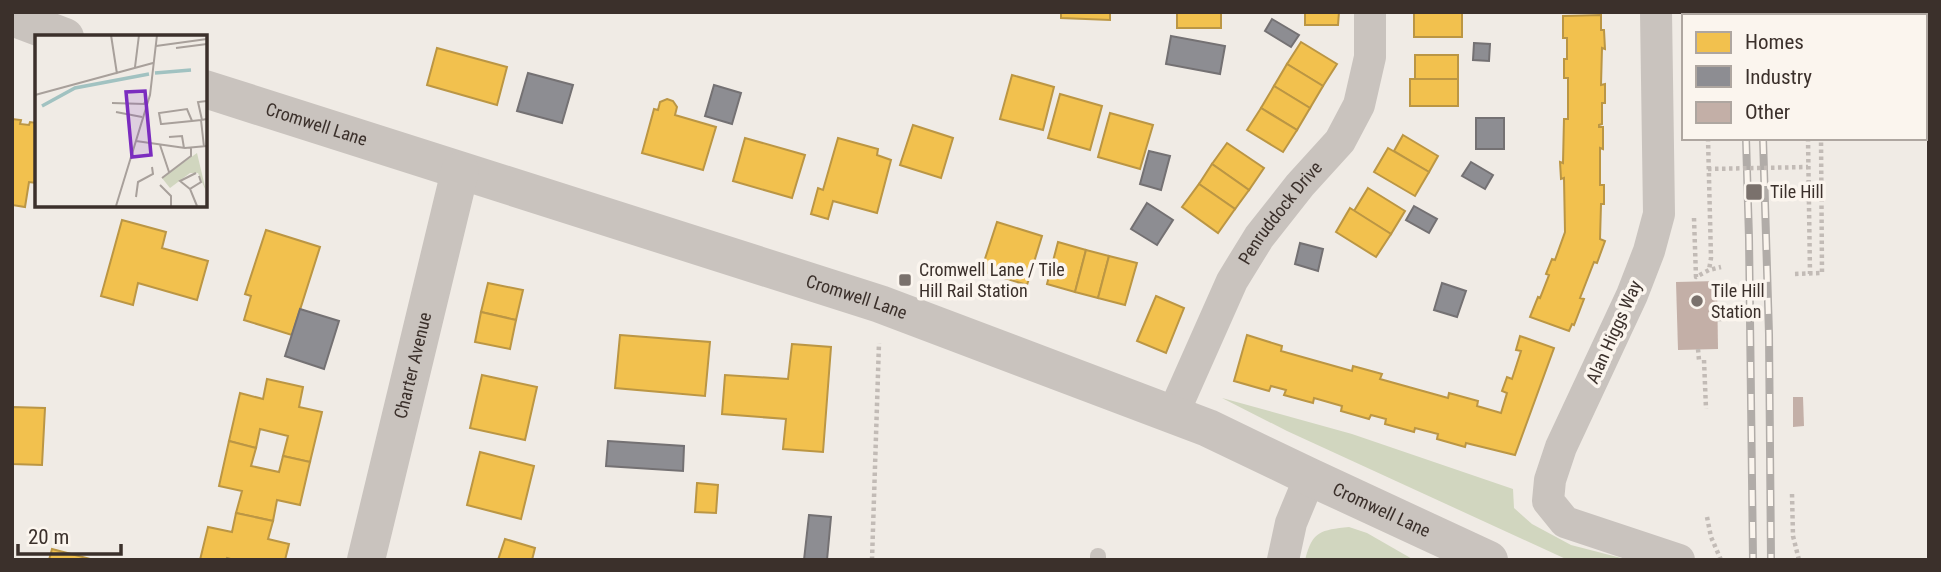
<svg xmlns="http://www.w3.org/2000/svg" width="1941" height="572" font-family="'Roboto Condensed',sans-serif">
<rect width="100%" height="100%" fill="#f0ebe5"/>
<!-- green -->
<g fill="#d1d6bf">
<polygon points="1222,398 1352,434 1513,489 1514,508 1532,524 1571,545 1629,560 1568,560 1287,431"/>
<path d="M1349 527 1367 533 1414 560H1305C1312 531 1321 530 1349 527Z"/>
</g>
<!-- homes -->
<g fill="#f2c14e" stroke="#bb9644" stroke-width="2">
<polygon points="1061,12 1110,12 1110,20 1061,18"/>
<rect x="1177" y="12" width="44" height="16"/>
<polygon points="1305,12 1339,12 1338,25 1305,25"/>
<rect x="1414" y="12" width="48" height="25"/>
<polygon points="1601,15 1601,30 1604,30 1605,49 1602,48 1601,85 1605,84 1605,103 1602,103 1602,124 1599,125 1599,127 1603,127 1603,149 1600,148 1600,185 1604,185 1604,204 1601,204 1600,239 1605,241 1597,263 1594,262 1580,298 1584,299 1574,325 1572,324 1569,331 1530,317 1538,297 1540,298 1549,275 1546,274 1552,259 1555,260 1565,232 1564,178 1561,179 1560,162 1563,163 1564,119 1568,119 1568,78 1564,78 1564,59 1567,59 1567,38 1563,38 1563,16"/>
<polygon points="1301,42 1337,64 1323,86 1287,64"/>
<polygon points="437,48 507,67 497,105 427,85"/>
<rect x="1415" y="55" width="43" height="24"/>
<polygon points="1287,64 1323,86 1310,108 1274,86"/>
<polygon points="1012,75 1054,87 1043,130 1000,119"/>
<rect x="1410" y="79" width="48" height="27"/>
<polygon points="1274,86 1310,108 1297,130 1261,108"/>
<polygon points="1060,94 1102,106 1090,150 1048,138"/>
<polygon points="667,99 673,101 677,107 675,115 716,127 703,170 642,153 654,109 658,110 660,102"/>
<polygon points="1261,108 1297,130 1283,152 1247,130"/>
<polygon points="1110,113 1153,125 1140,169 1098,157"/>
<polygon points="12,119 21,120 20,124 29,125 30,122 37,123 37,183 29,182 25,207 12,205"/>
<polygon points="913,125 953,138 941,178 900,165"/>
<polygon points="1403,135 1438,156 1429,172 1394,151"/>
<polygon points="745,138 805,155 792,198 733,181"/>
<polygon points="838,138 878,149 877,155 891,160 877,213 833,201 828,219 811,214 818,188 823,190"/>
<polygon points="1227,143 1264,168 1249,190 1212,164"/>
<polygon points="1388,148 1429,172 1415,196 1374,172"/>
<polygon points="1212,164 1249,190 1235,209 1199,184"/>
<polygon points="1199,184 1235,209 1218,233 1182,207"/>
<polygon points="1368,188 1405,211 1391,234 1354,211"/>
<polygon points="1350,208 1391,234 1376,257 1336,232"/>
<polygon points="122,220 166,232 162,248 208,261 197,300 138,283 133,305 101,296"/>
<polygon points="997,222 1042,236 1027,285 981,271"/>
<polygon points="266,230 320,247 292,335 244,320 251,296 245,294"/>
<polygon points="1058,242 1086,250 1075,292 1047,284"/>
<polygon points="1086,250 1109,256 1098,298 1075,292"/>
<polygon points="1109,256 1137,263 1125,305 1098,298"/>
<polygon points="488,283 523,290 516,320 481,312"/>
<polygon points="1156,296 1184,308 1166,353 1137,341"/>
<polygon points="481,312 516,320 510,349 475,342"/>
<polygon points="620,335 710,342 705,396 615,388"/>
<polygon points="1247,335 1282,346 1281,351 1352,371 1353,366 1382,374 1380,379 1448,398 1449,393 1478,401 1477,406 1501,413 1507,393 1502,391 1507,377 1512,379 1521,351 1516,350 1520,336 1554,348 1515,455 1466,443 1465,447 1437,439 1438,434 1415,428 1414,432 1385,424 1386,419 1371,415 1369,419 1341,411 1342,406 1314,398 1313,403 1284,395 1286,390 1271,386 1269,391 1234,381"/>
<polygon points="792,344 831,347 823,452 783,449 786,419 722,414 725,375 788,379"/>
<polygon points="482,375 537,387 525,440 470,428"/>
<polygon points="267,379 303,387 299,407 322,412 310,462 283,456 288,436 260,429 256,448 229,441 240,393 263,399"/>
<polygon points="12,407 45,408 42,465 12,464"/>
<polygon points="229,441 256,448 251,466 279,472 283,456 310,462 300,505 277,500 273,521 236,513 242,491 219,486"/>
<polygon points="480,452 534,466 521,519 467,505"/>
<polygon points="697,483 718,485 716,513 695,512"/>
<polygon points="236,513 273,521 268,539 289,544 285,560 234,560 227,558 226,560 200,560 208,527 232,532"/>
<polygon points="505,539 535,548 532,560 498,560"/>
<polygon points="52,549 94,560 49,560"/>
</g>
<!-- industry -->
<g fill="#8d8d92" stroke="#747173" stroke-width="2">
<polygon points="1272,19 1299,35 1291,47 1265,31"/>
<polygon points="1171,36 1225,46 1220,74 1166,64"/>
<polygon points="1474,43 1490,44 1489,61 1473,60"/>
<polygon points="528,73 573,85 562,123 517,111"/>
<polygon points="714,85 741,93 732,124 705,116"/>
<rect x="1476" y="118" width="28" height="31"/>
<polygon points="1149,151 1170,156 1161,190 1140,184"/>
<polygon points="1471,162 1493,175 1485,189 1462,176"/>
<polygon points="1147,203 1173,220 1157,245 1131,229"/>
<polygon points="1414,206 1437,219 1429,233 1406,220"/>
<polygon points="1300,243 1323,249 1318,271 1295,264"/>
<polygon points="1442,283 1466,291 1457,317 1434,310"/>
<polygon points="300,309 339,321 324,369 285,356"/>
<polygon points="608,441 684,446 683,471 606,466"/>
<polygon points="809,515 831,517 827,560 804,560"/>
</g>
<!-- building -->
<g fill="#c3afa7">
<polygon points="1717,281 1718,349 1678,350 1676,282"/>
<polygon points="1793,397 1803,397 1804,426 1793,427"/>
</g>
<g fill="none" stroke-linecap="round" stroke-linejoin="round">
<!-- path -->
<g stroke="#c2bbb6" stroke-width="4.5" stroke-dasharray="3.5 3.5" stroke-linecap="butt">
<polyline points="1707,12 1707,16"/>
<polyline points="1806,12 1806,16"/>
<polyline points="1820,12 1820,16"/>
<polyline points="1708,138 1711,258 1709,270"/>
<polyline points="1808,138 1810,274"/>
<polyline points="1694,218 1696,277 1709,270 1721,267"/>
<polyline points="1795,274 1822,273 1821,138"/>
<polyline points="1718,319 1723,319"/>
<polyline points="1698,349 1699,360"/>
<polyline points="1704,360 1706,409"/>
<polyline points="1792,494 1793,536 1799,560"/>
<polyline points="1707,517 1711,537 1721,560"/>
<polyline points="872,560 879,343"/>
</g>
<!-- service -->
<polyline stroke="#c9c3be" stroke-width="16" points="1098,560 1098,556"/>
<!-- minor -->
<g stroke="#c9c3be" stroke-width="32">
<polyline points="1656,12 1659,214 1649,251 1632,295 1561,447 1550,480 1548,501 1565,522 1679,560"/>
<path id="s1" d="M1173 414 1232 281 1259 237 1300 185 1340 141 1359 105 1370 57V12"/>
<polyline points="1283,560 1291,523 1310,477"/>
</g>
<!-- tertiary -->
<g stroke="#c9c3be" stroke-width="38">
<polyline points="12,17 65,37"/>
<path id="s2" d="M205 89 880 304 1208 428 1310 477 1489 560"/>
<path id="s3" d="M366 560 460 171"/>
</g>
<defs>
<g id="rail">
<polyline points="1742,12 1742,16"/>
<polyline points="1759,12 1759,16"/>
<polyline points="1746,138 1749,238 1753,560"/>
<polyline points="1763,138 1769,334 1771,560"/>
</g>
</defs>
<!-- rail casing -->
<use href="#rail" stroke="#b1aca8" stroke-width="8"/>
<!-- rail -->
<use href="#rail" stroke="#fbf5ee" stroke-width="5" stroke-dasharray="16" stroke-linecap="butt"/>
<!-- path-bridge -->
<polyline stroke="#c2bbb6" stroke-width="4.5" stroke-dasharray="3.5 3.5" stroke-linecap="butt" points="1708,169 1808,167"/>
</g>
<!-- markers -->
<g fill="#7a716c" stroke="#fbf5ee" stroke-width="2.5">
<rect x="1745" y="183" width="18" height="18" rx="3.5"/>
<rect x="898" y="273" width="14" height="14" rx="3.5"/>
<circle cx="1697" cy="301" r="7"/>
</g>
<g text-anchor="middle" stroke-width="7" stroke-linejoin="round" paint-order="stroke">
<!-- street labels -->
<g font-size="18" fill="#3b302b" stroke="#fbf5ee">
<text dy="6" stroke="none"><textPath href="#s2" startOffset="117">Cromwell Lane</textPath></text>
<text dy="6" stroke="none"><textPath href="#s1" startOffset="229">Penruddock Drive</textPath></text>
<text dy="6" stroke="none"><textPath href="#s2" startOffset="684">Cromwell Lane</textPath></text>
<text transform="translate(1614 332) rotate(-66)" y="6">Alan Higgs Way</text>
<text dy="6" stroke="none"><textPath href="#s3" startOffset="200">Charter Avenue</textPath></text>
<text dy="6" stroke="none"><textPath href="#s2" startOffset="1251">Cromwell Lane</textPath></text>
</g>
<!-- poi labels -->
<g font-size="18" fill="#3b302b" stroke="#fbf5ee" text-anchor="start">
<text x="1770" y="198">Tile Hill</text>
<text x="919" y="276">Cromwell Lane / Tile<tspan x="919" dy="21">Hill Rail Station</tspan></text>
<text x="1711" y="297">Tile Hill<tspan x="1711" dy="21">Station</tspan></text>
</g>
</g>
<!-- overview -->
<g transform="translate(35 35)">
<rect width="172" height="172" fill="#f0ebe5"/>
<path d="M162 118 171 156 163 138H155L135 153 127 143Z" fill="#d1d6bf"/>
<path fill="none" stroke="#a1c2c1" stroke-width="3.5" d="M120 38 156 35M7 71 40 53 114 39"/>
<path fill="none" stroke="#a8a09b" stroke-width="2" d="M76 0 82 39M121 11 172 4M141 13 172 9M100 32 104 0M0 60 118 28M77 68 109 69 111 65M81 77 107 82M166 85 169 112M167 85 163 67 172 66M157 86 152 74 124 78 126 89H127L157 86 166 85 172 84M134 102 147 101 149 113M101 106 150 113 172 111M125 110 134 137M127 143 156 121V113M125 150 136 161V171M155 154 145 146 161 138M101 162 103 147 118 139 117 132M81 171 115 60 122 0M162 171 155 154 166 147 164 141"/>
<path fill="#7b2cbf" fill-opacity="0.15" stroke="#7b2cbf" stroke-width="3.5" d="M110 56 116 120 97 122 91 57Z"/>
<rect width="172" height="172" fill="none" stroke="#3b302b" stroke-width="3.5"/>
</g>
<!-- border -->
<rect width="1941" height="572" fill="none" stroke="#3b302b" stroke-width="28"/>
<!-- legend -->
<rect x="1682" y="14" width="245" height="126" fill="#fbf5ee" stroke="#aea6a0" stroke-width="2"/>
<rect x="1696" y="32" width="35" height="21" fill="#f2c14e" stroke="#aea6a0" stroke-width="2"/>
<text x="1745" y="49" font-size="21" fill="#3b302b">Homes</text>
<rect x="1696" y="66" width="35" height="21" fill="#8d8d92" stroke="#aea6a0" stroke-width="2"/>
<text x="1745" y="84" font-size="21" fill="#3b302b">Industry</text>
<rect x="1696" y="102" width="35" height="21" fill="#c3afa7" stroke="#aea6a0" stroke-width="2"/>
<text x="1745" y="119" font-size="21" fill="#3b302b">Other</text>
<!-- scale -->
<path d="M18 544v10h103v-10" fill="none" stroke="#3b302b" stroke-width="3.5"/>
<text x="28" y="544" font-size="21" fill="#3b302b" stroke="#fbf5ee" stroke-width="5" paint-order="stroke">20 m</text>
</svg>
